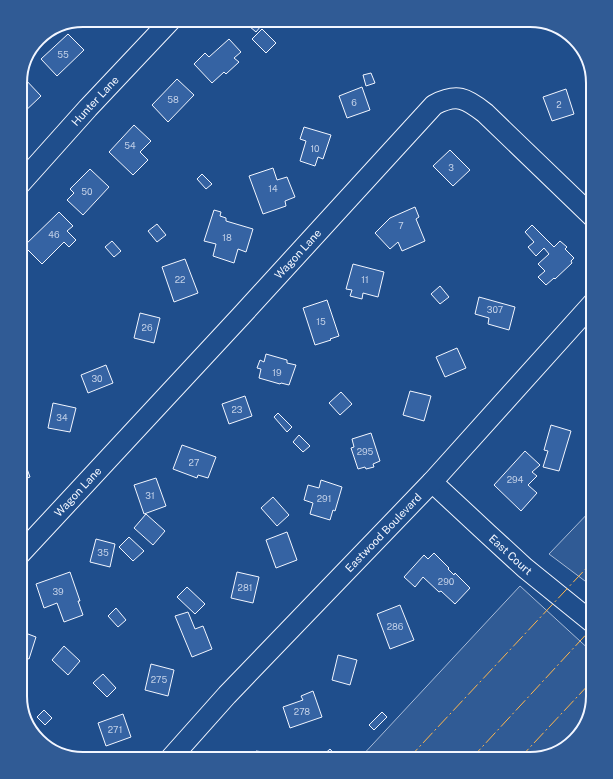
<svg xmlns="http://www.w3.org/2000/svg" width="613" height="779" font-family="'Public Sans',sans-serif">
<rect width="100%" height="100%" fill="#1f4e8c"/>
<!-- green -->
<g fill="#305b95" stroke="#a8bbd7">
<polygon points="593,508 593,587 549,554"/>
<polygon points="520,586 593,653 593,696 585,727 565,749 530,759 359,759"/>
</g>
<!-- building -->
<g fill="#3563a3" stroke="#f2f6ff">
<polygon points="86,20 101,20 94,28"/>
<polygon points="242,20 266,20 256,32"/>
<polygon points="262,29 276,43 266,53 252,39"/>
<polygon points="68,34 84,50 57,76 41,59"/>
<polygon points="229,39 241,52 234,58 239,62 226,74 224,72 212,83 194,64 205,53 209,57"/>
<polygon points="371,73 375,83 366,86 363,75"/>
<polygon points="24,78 41,96 20,116 20,81"/>
<polygon points="177,79 194,95 168,122 152,105"/>
<polygon points="362,87 370,110 347,118 339,96"/>
<polygon points="566,89 574,114 552,121 543,97"/>
<polygon points="134,125 151,141 140,152 148,160 133,175 109,152"/>
<polygon points="304,127 331,135 323,159 318,157 315,166 300,161 306,141 300,139"/>
<polygon points="450,150 470,170 453,186 433,166"/>
<polygon points="273,168 277,180 287,177 295,197 285,201 286,206 263,214 249,176"/>
<polygon points="90,169 109,187 83,215 67,200 74,193 70,189"/>
<polygon points="202,174 212,184 206,189 197,179"/>
<polygon points="415,207 419,217 416,219 425,241 402,251 398,242 390,249 375,233 390,218"/>
<polygon points="214,210 221,212 220,216 226,218 226,221 253,229 246,252 238,249 234,263 213,256 216,244 204,241"/>
<polygon points="59,212 73,226 67,231 76,240 69,247 64,242 42,264 24,246"/>
<polygon points="157,224 166,235 157,242 148,231"/>
<polygon points="532,225 554,247 560,241 567,247 565,249 574,258 571,261 572,263 555,279 554,278 546,285 538,277 545,271 538,264 549,254 544,248 536,256 528,247 534,242 525,232"/>
<polygon points="112,241 121,251 114,257 105,247"/>
<polygon points="185,259 198,293 174,302 162,267"/>
<polygon points="353,264 384,272 378,297 363,293 362,299 350,296 352,290 346,289"/>
<polygon points="20,275 24,279 21,283 24,287 20,291"/>
<polygon points="440,286 449,297 440,304 431,294"/>
<polygon points="479,297 515,307 509,330 488,324 489,318 475,314"/>
<polygon points="327,300 339,336 330,339 331,340 315,345 303,308"/>
<polygon points="140,313 160,318 154,343 134,338"/>
<polygon points="457,348 466,368 445,377 436,357"/>
<polygon points="266,354 287,360 287,363 296,365 289,385 281,383 280,384 259,378 261,369 257,368 260,360 264,362"/>
<polygon points="106,365 113,383 88,393 81,375"/>
<polygon points="410,391 431,396 424,421 403,415"/>
<polygon points="341,392 352,404 340,415 329,403"/>
<polygon points="245,396 252,416 229,424 222,404"/>
<polygon points="53,403 76,408 70,432 48,428"/>
<polygon points="593,407 593,418 587,412"/>
<polygon points="278,413 292,427 287,432 274,417"/>
<polygon points="551,425 571,431 559,471 543,467 548,451 544,450"/>
<polygon points="371,433 380,461 373,464 374,467 366,469 365,467 358,469 351,448 354,447 352,439"/>
<polygon points="20,434 27,441 20,448"/>
<polygon points="299,435 310,446 303,452 293,442"/>
<polygon points="182,445 216,457 208,478 198,475 197,478 173,469"/>
<polygon points="525,451 540,465 532,472 537,476 528,485 537,493 521,511 494,485"/>
<polygon points="22,455 30,477 20,481 20,456"/>
<polygon points="156,478 166,506 144,514 134,485"/>
<polygon points="321,480 342,487 335,511 333,510 330,520 310,514 313,503 304,500 308,485 319,488"/>
<polygon points="273,497 289,515 277,526 261,508"/>
<polygon points="146,514 165,531 153,545 134,528"/>
<polygon points="287,532 297,560 276,568 266,540"/>
<polygon points="129,537 144,551 133,561 119,547"/>
<polygon points="96,539 115,544 110,567 90,562"/>
<polygon points="434,553 449,568 448,569 454,575 455,573 470,588 455,604 441,591 439,592 423,577 415,587 404,577 424,555 428,559"/>
<polygon points="70,572 80,601 78,601 83,615 64,622 57,603 44,608 36,584"/>
<polygon points="237,572 259,577 253,603 231,598"/>
<polygon points="187,587 205,604 195,614 177,597"/>
<polygon points="400,605 414,640 390,649 377,614"/>
<polygon points="116,608 126,620 118,627 108,616"/>
<polygon points="188,612 195,629 203,626 212,649 192,657 175,616"/>
<polygon points="20,631 36,637 29,659 20,656"/>
<polygon points="64,646 80,661 68,675 52,660"/>
<polygon points="338,655 357,660 350,685 332,680"/>
<polygon points="151,664 174,670 168,696 145,690"/>
<polygon points="103,674 116,688 107,697 93,683"/>
<polygon points="313,691 322,717 290,728 283,707 303,700 301,696"/>
<polygon points="44,710 52,718 45,725 37,717"/>
<polygon points="382,712 387,717 374,730 369,725"/>
<polygon points="123,714 131,737 106,746 98,723"/>
<polygon points="330,749 339,759 325,759 322,756"/>
<polygon points="256,751 287,755 286,759 254,759"/>
<polygon points="83,753 91,755 90,759 81,759"/>
</g>
<g fill="none" stroke-linecap="round" stroke-linejoin="round">
<defs>
<g id="minor">
<path id="s1" d="M20 184 88 108 171 20"/>
<path id="s2" d="M432 482 489 535 525 568 593 623"/>
<path id="s3" d="M20 554 241 316 434 105C457 93 466 98 485 113L593 217"/>
<path id="s4" d="M170 759 227 695 432 482 593 303"/>
</g>
</defs>
<!-- minor casing -->
<use href="#minor" stroke="#f2f6ff" stroke-width="22"/>
<!-- minor -->
<use href="#minor" stroke="#1f4e8c" stroke-width="20"/>
<!-- power -->
<g stroke="#ffb74d" stroke-width="1" stroke-dasharray="14 3 2 3" stroke-linecap="butt">
<polyline points="408,759 593,561"/>
<polyline points="471,759 593,627"/>
<polyline points="519,759 593,680"/>
</g>
</g>
<g text-anchor="middle" stroke-width="3" stroke-linejoin="round" paint-order="stroke">
<!-- number labels -->
<g font-size="9" fill="#c3d1e8">
<text x="63" y="58">55</text>
<text x="173" y="103">58</text>
<text x="354" y="106">6</text>
<text x="559" y="108">2</text>
<text x="130" y="149">54</text>
<text x="315" y="152">10</text>
<text x="451" y="171">3</text>
<text x="273" y="192">14</text>
<text x="87" y="195">50</text>
<text x="401" y="229">7</text>
<text x="54" y="238">46</text>
<text x="227" y="241">18</text>
<text x="180" y="283">22</text>
<text x="365" y="283">11</text>
<text x="495" y="313">307</text>
<text x="321" y="325">15</text>
<text x="147" y="331">26</text>
<text x="277" y="376">19</text>
<text x="97" y="382">30</text>
<text x="237" y="413">23</text>
<text x="62" y="421">34</text>
<text x="365" y="455">295</text>
<text x="194" y="466">27</text>
<text x="515" y="483">294</text>
<text x="150" y="499">31</text>
<text x="324" y="502">291</text>
<text x="103" y="556">35</text>
<text x="446" y="585">290</text>
<text x="245" y="591">281</text>
<text x="58" y="595">39</text>
<text x="395" y="630">286</text>
<text x="159" y="683">275</text>
<text x="302" y="715">278</text>
<text x="115" y="733">271</text>
</g>
<!-- street labels -->
<g font-size="11" fill="#f2f6ff" stroke="#1f4e8c">
<text dy="4" stroke="none"><textPath href="#s1" startOffset="112">Hunter Lane</textPath></text>
<text dy="4" stroke="none"><textPath href="#s3" startOffset="409">Wagon Lane</textPath></text>
<text dy="4" stroke="none"><textPath href="#s3" startOffset="85">Wagon Lane</textPath></text>
<text dy="4" stroke="none"><textPath href="#s4" startOffset="311">Eastwood Boulevard</textPath></text>
<text dy="4" stroke="none"><textPath href="#s2" startOffset="107">East Court</textPath></text>
</g>
</g>
<!-- crop -->
<path d="M0 0H613V779H0ZM83 27H530A56 56 0 0 1 586 83V696A56 56 0 0 1 530 752H83A56 56 0 0 1 27 696V83A56 56 0 0 1 83 27Z" fill="#305b95" fill-rule="evenodd"/>
<path fill="none" stroke="#f2f6ff" stroke-width="2" d="M83 27H530A56 56 0 0 1 586 83V696A56 56 0 0 1 530 752H83A56 56 0 0 1 27 696V83A56 56 0 0 1 83 27Z"/>
</svg>
